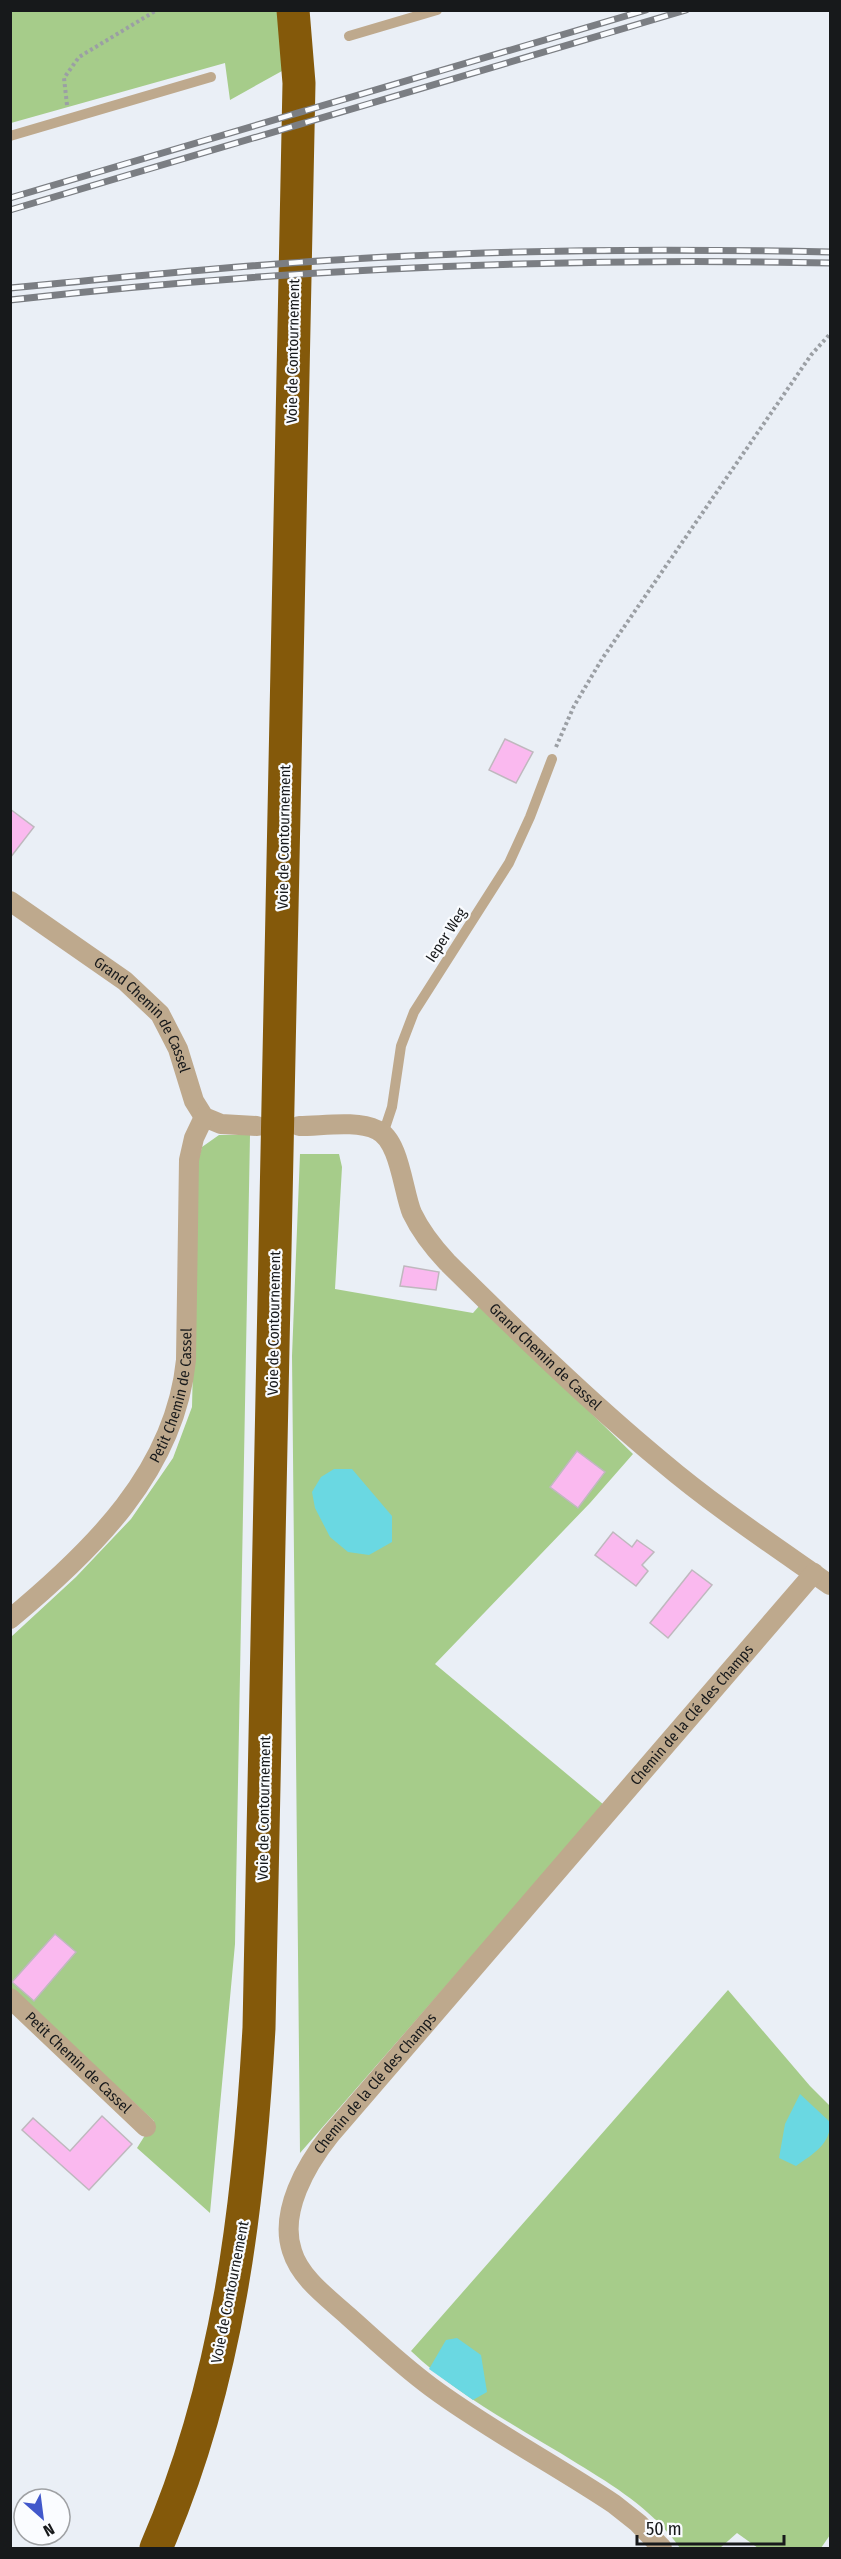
<svg xmlns="http://www.w3.org/2000/svg" width="841" height="2559" font-family="'Fira Sans Condensed',sans-serif">
<rect width="100%" height="100%" fill="#eaeff6"/>
<!-- green -->
<g fill="#a6cc8a">
<polygon points="11,11 281,11 282,71 230,100 225,63 11,123"/>
<polygon points="219,1135 250,1135 235,1944 210,2213 137,2148 154,2121 11,1988 11,1637 76,1577 131,1519 173,1458 192,1407 198,1161 202,1147"/>
<polygon points="300,1154 339,1154 342,1167 335,1289 473,1313 480,1305 633,1454 590,1503 435,1664 604,1805 300,2153 292,1356"/>
<path d="M728 1990 810 2086 830 2106V2535L821 2548H758L737 2533 720 2548H680C654 2511 616 2487 578 2464 522 2429 459 2397 411 2351Z"/>
</g>
<!-- water -->
<g fill="#6ad8e2">
<polygon points="334,1469 352,1469 392,1516 392,1542 369,1555 348,1552 330,1537 315,1508 312,1492 321,1477"/>
<path d="M800 2094 830 2122C831 2144 813 2154 796 2166L779 2158 785 2124Z"/>
<polygon points="457,2338 481,2355 487,2392 473,2400 429,2369 446,2340"/>
</g>
<!-- building -->
<g fill="#fab9ef" stroke="#bfb8be" stroke-width="1.5">
<polygon points="505,739 533,752 516,783 489,770"/>
<polygon points="10,809 34,827 10,858"/>
<polygon points="404,1266 439,1272 436,1290 400,1286"/>
<polygon points="577,1451 605,1472 578,1508 550,1487"/>
<polygon points="613,1532 632,1547 637,1540 654,1552 642,1565 648,1571 636,1586 595,1555"/>
<polygon points="692,1570 712,1585 668,1638 650,1623"/>
<polygon points="55,1934 76,1952 34,2001 12,1982"/>
<polygon points="102,2116 132,2144 89,2190 22,2130 33,2118 70,2151"/>
</g>
<g fill="none" stroke-linecap="round" stroke-linejoin="round">
<!-- path -->
<g stroke="#9b9fa4" stroke-width="4" stroke-dasharray="3 3" stroke-linecap="butt">
<polyline points="67,105 64,78 79,57 157,10"/>
<polyline points="556,747 574,706 602,659 811,355 830,334"/>
</g>
<!-- lane -->
<g stroke="#bea98d" stroke-width="10">
<polyline points="349,36 437,10"/>
<polyline points="10,136 211,77"/>
<polyline points="381,1132 386,1125 392,1107 401,1046 414,1012 509,863 530,817 552,759"/>
</g>
<!-- street -->
<g stroke="#bea98d" stroke-width="20">
<path id="s1" d="M10 901 125 981 160 1014 178 1049 194 1101 204 1117 221 1124 257 1126"/>
<path id="s2" d="M299 1126C323 1126 356 1120 377 1130 400 1140 403 1192 412 1213 421 1232 433 1247 447 1262 516 1330 586 1399 661 1461 714 1506 773 1545 830 1585"/>
<path id="s3" d="M10 1619C92 1551 175 1471 186 1360L189 1160 194 1138 204 1117"/>
<path id="s4" d="M10 1998 146 2127"/>
<path id="s5" d="M662 2548 638 2523 614 2504C554 2464 489 2430 431 2387 401 2365 375 2340 348 2316 328 2298 300 2278 292 2251 279 2212 306 2165 330 2135L814 1573"/>
</g>
<!-- highway -->
<path stroke="#84590a" stroke-width="33" d="M156 2548C228 2383 249 2206 259 2028L299 83 293 10"/>
<defs>
<g id="rail">
<polyline points="10,198 646,10"/>
<polyline points="10,210 686,10"/>
<path d="M10 288C143 275 275 262 409 256 549 249 690 249 830 252"/>
<path d="M10 300C283 269 556 257 830 263"/>
</g>
</defs>
<!-- rail casing -->
<use href="#rail" stroke="#7b7e83" stroke-width="7"/>
<!-- rail -->
<use href="#rail" stroke="#fafcff" stroke-width="4.5" stroke-dasharray="14" stroke-linecap="butt"/>
</g>
<g text-anchor="middle" stroke-width="4.5" stroke-linejoin="round" paint-order="stroke">
<!-- street labels -->
<g font-size="15" fill="#17191b" stroke="#fafcff">
<text transform="translate(293 351) rotate(-89)" y="5">Voie de Contournement</text>
<text transform="translate(284 837) rotate(-89)" y="5">Voie de Contournement</text>
<text transform="translate(446 935) rotate(-57)" y="5">Ieper Weg</text>
<text dy="5" stroke="none"><textPath href="#s1" startOffset="178">Grand Chemin de Cassel</textPath></text>
<text transform="translate(274 1323) rotate(-89)" y="5">Voie de Contournement</text>
<text dy="5" stroke="none"><textPath href="#s2" startOffset="368">Grand Chemin de Cassel</textPath></text>
<text dy="5" stroke="none"><textPath href="#s3" startOffset="284">Petit Chemin de Cassel</textPath></text>
<text dy="5" stroke="none"><textPath href="#s5" startOffset="1160">Chemin de la Clé des Champs</textPath></text>
<text transform="translate(264 1808) rotate(-89)" y="5">Voie de Contournement</text>
<text dy="5" stroke="none"><textPath href="#s4" startOffset="94">Petit Chemin de Cassel</textPath></text>
<text dy="5" stroke="none"><textPath href="#s5" startOffset="674">Chemin de la Clé des Champs</textPath></text>
<text transform="translate(230 2292) rotate(-79)" y="5">Voie de Contournement</text>
</g>
</g>
<!-- border -->
<rect width="841" height="2559" fill="none" stroke="#17191b" stroke-width="24"/>
<!-- north arrow -->
<g transform="translate(42 2517) rotate(152)"><circle r="28" fill="#fafcff" stroke="#9fa1a4" stroke-width="1.5"/>
<path d="M0-4.5L10 22L0 15L-10 22Z" fill="#4158cb"/>
<text y="-9" font-size="16" font-weight="bold" text-anchor="middle" fill="#17191b">N</text>
</g>
<!-- scale -->
<path d="M637 2535v9h147v-9" fill="none" stroke="#17191b" stroke-width="3"/>
<text x="646" y="2535" font-size="18" fill="#17191b" stroke="#fafcff" stroke-width="4.5" paint-order="stroke">50 m</text>
</svg>
